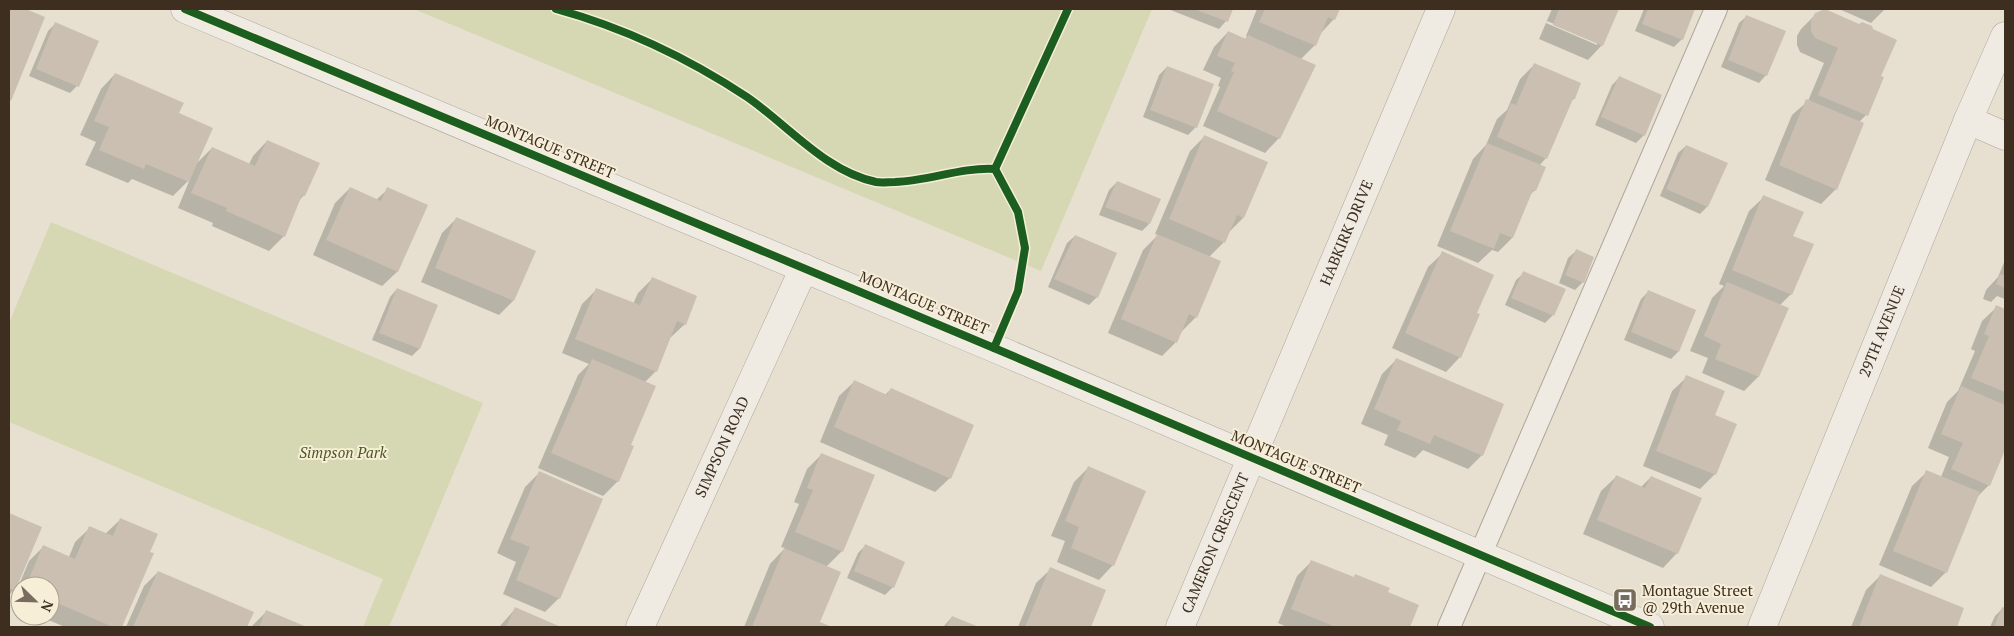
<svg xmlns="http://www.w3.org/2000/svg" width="2014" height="636" font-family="'PT Serif',serif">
<rect width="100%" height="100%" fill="#e7e0d1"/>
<!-- green -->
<g fill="#d6d7b3">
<polygon points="414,9 1152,9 1041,271"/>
<polygon points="51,222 483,403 389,627 363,627 383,579 9,422 9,323"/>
</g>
<!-- shadow -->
<g fill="#0003" fill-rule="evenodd">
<polygon points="9,9 23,9 44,18 9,101"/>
<polygon points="1168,9 1231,9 1226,21 1219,29"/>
<polygon points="1257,9 1339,9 1334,19 1320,34 1315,45 1301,59 1279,138 1265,153 1203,126 1220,87 1218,86 1221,78 1203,70 1214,47 1228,32 1244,40 1247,37 1246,36"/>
<path d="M1552 9H1618L1602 45 1588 60 1539 39ZM1547 21 1597 42V45L1546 23Z"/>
<polygon points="1644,9 1694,9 1682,39 1674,47 1635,31"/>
<polygon points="1839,9 1885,9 1871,23"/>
<polygon points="1816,14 1859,26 1879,76 1866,115 1859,122 1836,189 1821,204 1765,180 1792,115 1808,101 1824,63 1800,52 1797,45 1797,36 1801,29"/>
<polygon points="1747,16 1766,75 1759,83 1721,67 1739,23"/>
<polygon points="55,24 77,86 70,93 29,76 48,31"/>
<polygon points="1534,65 1574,99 1570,102 1546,158 1539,166 1535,190 1530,195 1512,238 1498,252 1492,250 1478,263 1437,246 1473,159 1486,145 1497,119 1507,110 1520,79"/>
<polygon points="1167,67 1212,85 1195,128 1188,135 1143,117 1159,75"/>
<polygon points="115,74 178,114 195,165 212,148 249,164 253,156 267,141 304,195 298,202 284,236 269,251 212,226 213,223 178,208 190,179 173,196 132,179 128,183 85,165 96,142 80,135 101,89"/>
<polygon points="1619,78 1644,135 1636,143 1595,125 1612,85"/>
<polygon points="1204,137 1243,218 1229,232 1224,242 1209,257 1196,317 1182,331 1176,342 1162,356 1108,333 1143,250 1158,235 1155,234 1190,151"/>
<polygon points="1686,146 1707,207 1700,214 1660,196 1678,153"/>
<polygon points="1117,182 1149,224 1142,231 1099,215 1109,190"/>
<polygon points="350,188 376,200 388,189 426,206 397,272 382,286 313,255 335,203"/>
<polygon points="1764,197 1792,237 1791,294 1779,306 1787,309 1758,377 1744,391 1702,373 1708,358 1690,351 1712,298 1724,286 1719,284 1749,211"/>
<polygon points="457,218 534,251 513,301 499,315 421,282 442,233"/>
<polygon points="1075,236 1097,297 1089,305 1048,287 1067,243"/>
<polygon points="1576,251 1583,282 1575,290 1559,283 1568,258"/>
<polygon points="1443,253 1476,314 1460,357 1446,372 1392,348 1428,267"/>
<polygon points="2005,260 2005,299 1997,296 1991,302 1983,299 1986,290 1998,277"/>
<polygon points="1524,273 1564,290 1552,316 1545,323 1505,305 1516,280"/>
<polygon points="652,279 685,324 670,338 656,371 644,383 629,446 632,447 618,481 603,496 538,468 578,375 589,364 562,353 582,304 597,289 633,304 638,293"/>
<polygon points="397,289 419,349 412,356 372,340 390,297"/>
<polygon points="1648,292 1695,311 1678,352 1671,359 1624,340 1641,299"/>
<polygon points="1997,307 2005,310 2005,447 1989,485 1976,498 1946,572 1931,587 1879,565 1912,486 1927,472 1941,477 1949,457 1928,448 1947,402 1958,391 1975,351 1971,349 1982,321"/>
<polygon points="1396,360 1482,455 1468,469 1423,450 1415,458 1384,445 1388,435 1361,424 1382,374"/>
<polygon points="1687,377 1714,416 1715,474 1700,489 1643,466 1672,391"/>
<polygon points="854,382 885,395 891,389 950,478 935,492 820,442 839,396"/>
<polygon points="822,454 842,551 826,567 818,623 829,627 744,627 770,564 785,548 781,547 799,504 794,502 807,469"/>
<polygon points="1089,467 1113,565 1099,580 1057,562 1065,541 1051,536 1074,482"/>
<polygon points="539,473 559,598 545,612 503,594 516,562 497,553 525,487"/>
<polygon points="1616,477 1641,487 1651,477 1677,553 1663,568 1583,534 1601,491"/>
<polygon points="9,514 41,528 14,590 9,595"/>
<polygon points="121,519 149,552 152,554 120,627 65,627 39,616 50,616 50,586 20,586 20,608 11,604 29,561 44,546 69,557 75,542 90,528 105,534"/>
<polygon points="865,546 893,587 885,595 847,578 858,553"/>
<polygon points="1312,561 1417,606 1408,627 1287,627 1278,623 1297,576"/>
<polygon points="1051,569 1104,591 1089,627 1018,627 1036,583"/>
<polygon points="158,572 252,613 246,627 126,627 144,586"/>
<polygon points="1880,576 1963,609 1955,627 1851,627 1866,590"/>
<polygon points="515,609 556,627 499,627"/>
<polygon points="2002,609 2005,610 2005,627 1990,627 1995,616"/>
<polygon points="267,611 304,627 251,627"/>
<polygon points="952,617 975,627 943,627"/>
</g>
<!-- building -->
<g fill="#cbbfb2">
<polygon points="9,9 26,9 45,17 11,101 9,99"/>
<polygon points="1194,9 1233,9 1228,22"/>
<polygon points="1265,9 1340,9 1335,20 1328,17 1316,46 1259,22"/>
<polygon points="1559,9 1619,9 1603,46 1553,25"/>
<polygon points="1648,9 1695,9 1683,40 1642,24"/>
<polygon points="1825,9 1859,24 1862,22 1872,26 1873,29 1897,40 1881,76 1884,77 1868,116 1818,95 1838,48 1815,38 1811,31 1811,21 1815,13"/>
<polygon points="1746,15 1786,31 1767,76 1728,60"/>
<polygon points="55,22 99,41 79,87 36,69"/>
<polygon points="1228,31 1246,39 1248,35 1316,65 1280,139 1217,111 1234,72 1231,71 1235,63 1217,56"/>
<polygon points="1534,63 1581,83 1575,99 1573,99 1547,159 1497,137 1511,103 1516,105"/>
<polygon points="1167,66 1214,84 1197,128 1150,110"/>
<polygon points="115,73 184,103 179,113 213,128 189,182 146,164 144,169 99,150 109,127 94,121"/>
<polygon points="1619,76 1662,95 1645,136 1601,117"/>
<polygon points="1806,99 1864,123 1837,190 1779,165"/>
<polygon points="1204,135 1268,162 1244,218 1237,215 1225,243 1169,219"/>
<polygon points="267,140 320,163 305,196 302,195 285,237 226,211 227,208 191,193 212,147 255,166"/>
<polygon points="1487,143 1546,167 1536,191 1533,190 1513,238 1500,233 1494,249 1450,231"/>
<polygon points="1686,145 1728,163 1708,207 1666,189"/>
<polygon points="1117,181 1161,199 1150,224 1105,207"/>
<polygon points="350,187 381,201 387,187 428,205 398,272 326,240"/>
<polygon points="1763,195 1804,212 1793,236 1814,244 1792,295 1732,270"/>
<polygon points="456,217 536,251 514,301 435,268"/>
<polygon points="1157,234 1221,261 1197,318 1189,314 1177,343 1121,319"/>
<polygon points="1075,235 1117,253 1098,298 1054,279"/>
<polygon points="1576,249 1594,257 1584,283 1565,275"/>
<polygon points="1442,251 1494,275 1477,313 1480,314 1461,358 1405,333"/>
<polygon points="1523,271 1566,289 1554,316 1511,298"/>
<polygon points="2000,274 2005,276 2005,288 1996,284"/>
<polygon points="652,277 697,296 686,325 677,321 657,372 575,339 596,288 640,305"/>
<polygon points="1727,282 1789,308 1759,377 1715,359 1721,344 1704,336"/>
<polygon points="397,288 438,305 420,349 379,333"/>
<polygon points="1648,290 1696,310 1679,352 1631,332"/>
<polygon points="1996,305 2005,309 2005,392 1971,378 1989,336 1984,334"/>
<polygon points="1396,358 1504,404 1483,456 1434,435 1430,444 1397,430 1401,421 1374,409"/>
<polygon points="592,359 656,386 631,445 634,446 619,482 551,453"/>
<polygon points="1686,375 1725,391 1715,415 1737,424 1716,475 1656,451"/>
<polygon points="854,380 887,395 891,388 974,425 951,479 834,427"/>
<polygon points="1961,386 2005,405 2005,450 1990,486 1951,469 1963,443 1941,434"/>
<polygon points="821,453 875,475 843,552 795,532 813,490 807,488"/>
<polygon points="1088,466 1146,491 1114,566 1071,548 1079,527 1065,521"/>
<polygon points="1926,470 1980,492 1947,573 1893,551"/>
<polygon points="539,471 603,499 560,599 516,580 530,547 510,539"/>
<polygon points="1616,475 1645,488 1651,476 1702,498 1678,554 1597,520"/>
<polygon points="9,513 42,527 15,591 9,588"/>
<polygon points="120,518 158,534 150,552 154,553 122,627 113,627 50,600 50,586 26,586 43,545 75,559 89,526 113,536"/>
<polygon points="865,544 905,562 894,588 854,571"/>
<polygon points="784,548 841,572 820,622 832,627 752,627"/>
<polygon points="1311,560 1354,577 1355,574 1390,588 1388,592 1419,605 1410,627 1336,627 1291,609"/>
<polygon points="1050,567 1106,590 1091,627 1025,627"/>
<polygon points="158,571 254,612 247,627 133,627"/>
<polygon points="1880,574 1964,608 1957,627 1859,627"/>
<polygon points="515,607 561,627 506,627"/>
<polygon points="2002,607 2005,608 2005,627 1994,627"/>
<polygon points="266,610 307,627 259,627"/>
<polygon points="952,616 979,627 947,627"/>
</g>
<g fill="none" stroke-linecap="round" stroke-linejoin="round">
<defs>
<polyline id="service" points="1449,627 1716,9"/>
<g id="minor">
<polyline points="1968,120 2005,136"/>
<path id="s1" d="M640 627 804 268"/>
<path id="s2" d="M1180 627 1441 9"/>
<path id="s3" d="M1762 627 1968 120 2005 36"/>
</g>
<polyline id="tertiary" points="185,9 994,348 1650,627"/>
</defs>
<!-- service casing -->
<use href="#service" stroke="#ada599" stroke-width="24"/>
<!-- minor casing -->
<use href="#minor" stroke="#ada599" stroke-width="29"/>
<!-- tertiary casing -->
<use href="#tertiary" stroke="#ada599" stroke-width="29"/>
<!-- service -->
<use href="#service" stroke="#efebe3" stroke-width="22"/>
<!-- minor -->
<use href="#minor" stroke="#efebe3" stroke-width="28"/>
<!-- tertiary -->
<use href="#tertiary" stroke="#efebe3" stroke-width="28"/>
<defs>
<g id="cycleway">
<polyline points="185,9 994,348 1650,627"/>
<path d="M556 9C625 28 688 58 747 97 789 126 825 171 876 182 882 183 888 182 895 182 929 181 961 167 995 169"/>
<polyline points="995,169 1068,9"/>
<polyline points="994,348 1018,291 1025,248 1018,212 995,169"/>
</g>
</defs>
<!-- cycleway casing -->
<use href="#cycleway" stroke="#f7eed8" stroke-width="11"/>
<!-- cycleway -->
<use href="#cycleway" stroke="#1b5e20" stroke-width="8"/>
</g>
<!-- icons -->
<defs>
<symbol id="bus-square" viewBox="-11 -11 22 22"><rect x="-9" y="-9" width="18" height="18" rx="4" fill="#786c5e" stroke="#f7eed8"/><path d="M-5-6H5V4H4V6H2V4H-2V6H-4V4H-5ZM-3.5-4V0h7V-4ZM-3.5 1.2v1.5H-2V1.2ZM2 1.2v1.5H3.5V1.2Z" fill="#fff"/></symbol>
</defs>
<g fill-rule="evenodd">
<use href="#bus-square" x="1611" y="586" width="28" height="28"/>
</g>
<g text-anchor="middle" stroke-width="4" stroke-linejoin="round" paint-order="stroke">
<!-- street labels -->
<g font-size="15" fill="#3d2e20" stroke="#f7eed8">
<text transform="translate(550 147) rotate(23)" y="5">MONTAGUE STREET</text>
<text dy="5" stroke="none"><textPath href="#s2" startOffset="428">HABKIRK DRIVE</textPath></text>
<text transform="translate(924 303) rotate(23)" y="5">MONTAGUE STREET</text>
<text dy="5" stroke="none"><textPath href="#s3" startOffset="319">29TH AVENUE</textPath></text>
<text dy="5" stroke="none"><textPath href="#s1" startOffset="198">SIMPSON ROAD</textPath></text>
<text transform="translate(1296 462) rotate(23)" y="5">MONTAGUE STREET</text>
<text dy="5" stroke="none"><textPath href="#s2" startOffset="91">CAMERON CRESCENT</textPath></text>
</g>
<!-- park labels -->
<g font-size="15" font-style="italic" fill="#4d5a26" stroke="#f7eed8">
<text x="343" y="458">Simpson Park</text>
</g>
<!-- poi labels -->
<g font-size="15" fill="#3d2e20" stroke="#f7eed8" text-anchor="start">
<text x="1642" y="596">Montague Street<tspan x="1642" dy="17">@ 29th Avenue</tspan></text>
</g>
</g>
<!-- border -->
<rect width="2014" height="636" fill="none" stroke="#3d2e20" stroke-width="20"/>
<!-- north arrow -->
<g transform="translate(35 601) rotate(113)"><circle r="24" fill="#f7eed8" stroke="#ada18e"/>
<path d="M0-4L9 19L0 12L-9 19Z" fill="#786c5e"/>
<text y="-8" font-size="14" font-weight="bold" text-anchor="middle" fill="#3d2e20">N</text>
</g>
</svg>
